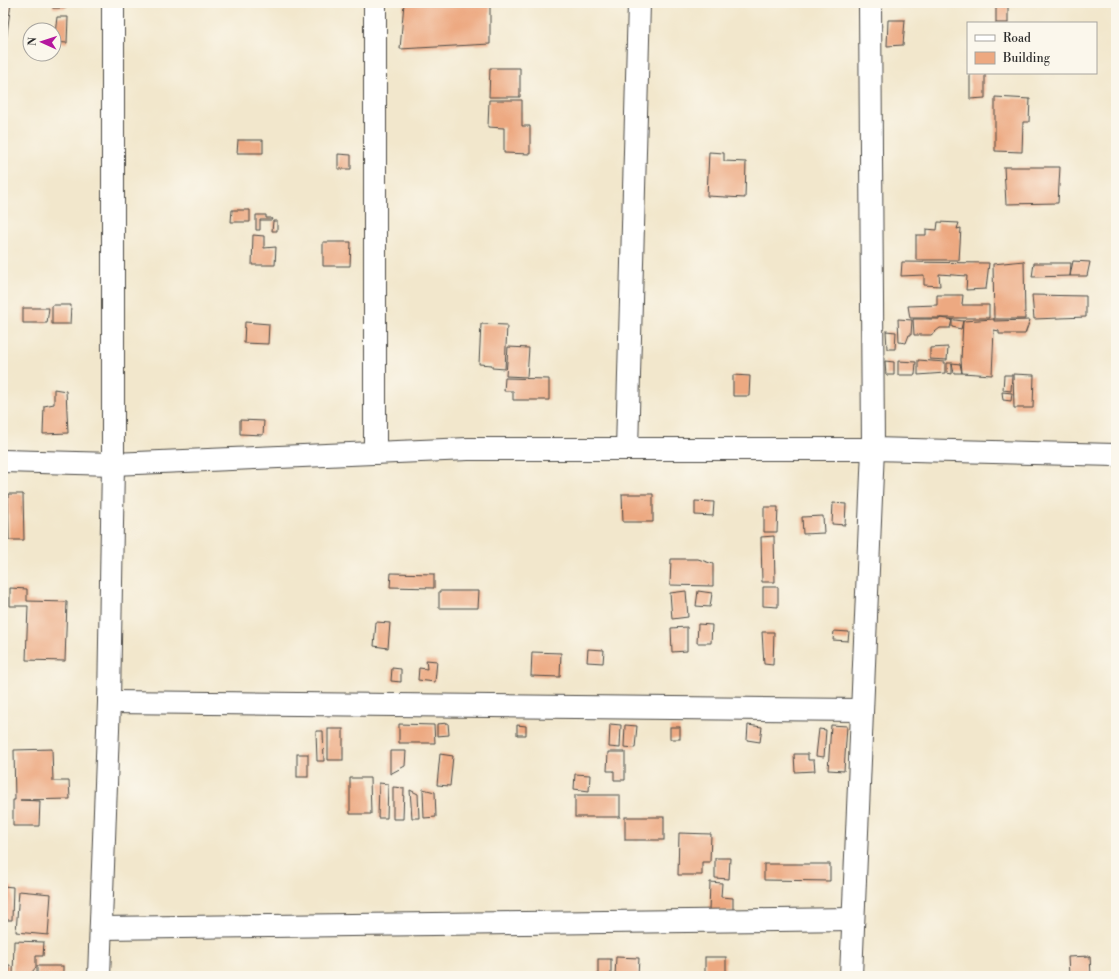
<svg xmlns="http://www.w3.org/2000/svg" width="1119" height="979" font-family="'Libre Bodoni',serif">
<rect width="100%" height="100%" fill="#fbf7ec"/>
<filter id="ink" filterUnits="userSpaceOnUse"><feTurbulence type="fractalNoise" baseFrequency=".025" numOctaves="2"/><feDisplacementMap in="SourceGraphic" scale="8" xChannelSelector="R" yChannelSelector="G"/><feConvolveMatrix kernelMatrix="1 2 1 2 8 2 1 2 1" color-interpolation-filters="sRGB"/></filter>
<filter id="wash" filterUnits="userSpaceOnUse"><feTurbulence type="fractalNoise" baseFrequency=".012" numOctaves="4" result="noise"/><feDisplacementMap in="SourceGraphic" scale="16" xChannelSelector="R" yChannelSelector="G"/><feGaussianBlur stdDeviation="0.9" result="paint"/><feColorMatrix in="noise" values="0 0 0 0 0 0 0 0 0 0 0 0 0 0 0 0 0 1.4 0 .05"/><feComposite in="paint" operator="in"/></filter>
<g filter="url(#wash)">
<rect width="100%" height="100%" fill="#f2e7cc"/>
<g id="blocks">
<!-- building -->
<g fill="#eda981">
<polygon points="3,3 11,3 6,41 3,41"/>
<rect x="53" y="3" width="13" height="5"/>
<polygon points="404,3 490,3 490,44 400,49"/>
<rect x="996" y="3" width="12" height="20"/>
<polygon points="57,17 68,17 67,43 54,42"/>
<polygon points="888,20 905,20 903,45 887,46"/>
<polygon points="490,68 520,68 520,97 489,97"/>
<polygon points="970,73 985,73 985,98 970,99"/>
<polygon points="995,97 1030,99 1029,122 1023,122 1022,152 995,151"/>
<polygon points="489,100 522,100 522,126 530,126 530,154 504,153 504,128 488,127"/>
<polygon points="238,140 263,140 263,153 237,153"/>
<polygon points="709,152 724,153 724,161 746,162 745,198 707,196"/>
<polygon points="338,154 351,155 351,169 338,169"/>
<polygon points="1004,167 1060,167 1058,203 1006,204"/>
<polygon points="232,210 250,210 250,222 231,222"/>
<polygon points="256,215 266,215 266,218 271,218 272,220 260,220 260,230 256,230"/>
<polygon points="273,221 277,221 277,231 272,231"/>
<polygon points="938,222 959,223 957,229 961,228 959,260 916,260 916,235 926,235 926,229 937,230"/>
<polygon points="253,235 264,236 264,248 276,247 275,265 252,265"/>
<polygon points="323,242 351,242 350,266 323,266"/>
<polygon points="1024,261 1025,319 994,319 993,264"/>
<polygon points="1073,261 1090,262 1087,276 1070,276"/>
<polygon points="902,262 989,263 986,289 966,290 967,276 939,274 940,286 924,285 924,275 901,276"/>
<polygon points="1034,263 1071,263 1070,276 1032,277"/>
<polygon points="937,295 963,295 962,305 989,305 989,318 910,318 908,306 937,305"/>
<polygon points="1032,295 1086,296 1086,317 1034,319"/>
<polygon points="52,305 71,305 70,324 52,324"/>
<polygon points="23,308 49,308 47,323 23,323"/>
<polygon points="940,318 963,321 961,329 952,327 952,320 950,328 940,328 931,335 914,335 913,319 940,319"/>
<polygon points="898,319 912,320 911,335 909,335 906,343 899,342"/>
<polygon points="994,319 994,321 1030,320 1025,334 999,334 999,331 994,330 992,375 962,373 961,360 963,321"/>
<polygon points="245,322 269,324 268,344 244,343"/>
<polygon points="481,324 507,325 505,369 492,368 492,365 479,364"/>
<polygon points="886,331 896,332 895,349 887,349"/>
<polygon points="508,347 529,348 527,377 506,376"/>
<polygon points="948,347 947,360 930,359 930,348"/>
<polygon points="918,360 945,362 945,373 918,375"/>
<polygon points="885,361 894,362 894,375 886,375"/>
<polygon points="898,361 916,362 915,375 898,375"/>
<polygon points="947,363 952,363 952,374 947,373"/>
<polygon points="952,363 960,364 962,373 954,373"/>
<polygon points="1013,374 1034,375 1033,408 1014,408"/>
<polygon points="733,375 750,376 749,396 733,396"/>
<polygon points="1004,375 1012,375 1011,391 1003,390"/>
<polygon points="505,378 549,379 549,400 513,400 513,391 504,391"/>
<polygon points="54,389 66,391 68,433 43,434 44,406 54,404"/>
<polygon points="1002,392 1012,393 1011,401 1003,400"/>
<polygon points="240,420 264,421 263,435 240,434"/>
<polygon points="8,494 23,494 24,540 9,540"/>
<polygon points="622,494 653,494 653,522 623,522"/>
<polygon points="695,501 714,502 713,516 695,515"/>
<polygon points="833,503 846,504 845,525 832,524"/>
<polygon points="764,507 778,507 777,532 764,532"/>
<polygon points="823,516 824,533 803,534 802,517"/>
<polygon points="774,536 775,582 762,582 761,537"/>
<polygon points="671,559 698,559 713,564 713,586 670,585"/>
<polygon points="391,573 434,574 434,588 390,587"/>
<polygon points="763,587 778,587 778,607 763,606"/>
<polygon points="10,588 27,589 27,601 67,602 65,661 26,660 28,606 10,606"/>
<polygon points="439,591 479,591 478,608 439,608"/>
<polygon points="686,591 688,617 672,619 670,593"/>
<polygon points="698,591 712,593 710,607 696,606"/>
<polygon points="376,622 390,623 388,648 374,646"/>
<polygon points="698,624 712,625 711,643 697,643"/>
<polygon points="687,627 687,651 672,652 671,628"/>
<polygon points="834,631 849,632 848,641 833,640"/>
<polygon points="762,632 774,632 773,665 764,664"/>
<polygon points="588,649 604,650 603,663 587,662"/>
<polygon points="532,652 561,653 560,677 531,676"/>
<polygon points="426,660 437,661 435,682 418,680 419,668 427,669"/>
<polygon points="392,668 401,669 401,682 391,681"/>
<polygon points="448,723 449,735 437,736 437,724"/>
<polygon points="399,724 434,725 435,743 399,743"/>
<polygon points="610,724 621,725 620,748 609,747"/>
<polygon points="517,725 526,726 526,735 517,735"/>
<polygon points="625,725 637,726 635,748 624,747"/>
<polygon points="748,725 762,727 760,742 747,740"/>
<polygon points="831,725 847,726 844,771 828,770"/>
<rect x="670" y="727" width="10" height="12"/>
<rect x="328" y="729" width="15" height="31"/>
<polygon points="819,729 826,730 824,757 816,756"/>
<polygon points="316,731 323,731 324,761 317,761"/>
<polygon points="52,749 53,781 69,781 70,799 20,800 40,801 39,826 13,826 13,800 15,800 14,750"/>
<polygon points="390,751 406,751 405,766 390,774"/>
<polygon points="608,752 625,752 625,780 614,780 614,771 607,771"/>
<rect x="297" y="754" width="11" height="23"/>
<polygon points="440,754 453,756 450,786 437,785"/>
<polygon points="794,754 808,754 808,760 814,760 815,771 795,772"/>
<polygon points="575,774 590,775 589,791 574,789"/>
<polygon points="350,778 370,778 371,814 350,814"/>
<polygon points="379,783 388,784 387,818 378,818"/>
<polygon points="393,787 404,788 403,819 393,819"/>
<polygon points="423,789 435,792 436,817 424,818"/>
<polygon points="410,790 418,794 419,818 412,818"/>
<rect x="575" y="795" width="45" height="22"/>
<rect x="625" y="817" width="39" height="23"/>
<polygon points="679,833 711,834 710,862 702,862 702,875 678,875"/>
<polygon points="715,858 730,858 729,879 715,878"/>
<polygon points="764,864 830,864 830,881 764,880"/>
<polygon points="710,882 722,883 721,897 733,898 733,911 709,911"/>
<polygon points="3,886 13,887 12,920 3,920"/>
<polygon points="19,891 51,894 48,935 16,932"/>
<polygon points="14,941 44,942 43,956 36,956 36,967 29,976 13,976"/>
<polygon points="1090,956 1091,976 1069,976 1068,957"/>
<polygon points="616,957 639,958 638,976 615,976"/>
<rect x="705" y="957" width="21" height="19"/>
<rect x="598" y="959" width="13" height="17"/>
<polygon points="3,965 10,965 9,976 3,976"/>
<rect x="37" y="966" width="26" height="10"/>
</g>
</g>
</g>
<g filter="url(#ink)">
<use href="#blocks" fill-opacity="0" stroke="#494743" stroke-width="1"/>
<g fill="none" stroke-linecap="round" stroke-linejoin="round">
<defs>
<g id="street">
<polyline points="375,3 375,453"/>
<polyline points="627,449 639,3"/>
<polyline points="3,461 113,464 468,449 873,449 1116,455"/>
<polyline points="109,702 862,710"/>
<polyline points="101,928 853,919"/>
<polyline points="99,976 109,702 113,464 113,3"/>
<polyline points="851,976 873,449 870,3"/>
</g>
</defs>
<!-- street casing -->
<use href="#street" stroke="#494743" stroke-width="24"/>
<!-- street -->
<use href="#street" stroke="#fff" stroke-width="22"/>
</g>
</g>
<!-- margin -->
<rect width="1119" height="979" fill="none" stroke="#fbf7ec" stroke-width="16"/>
<!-- legend -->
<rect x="967" y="22" width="130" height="52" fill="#fbf7ec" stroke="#a8a59f"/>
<rect x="975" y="35" width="20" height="6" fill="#ffffff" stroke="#a8a59f"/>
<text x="1003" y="42" font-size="12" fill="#2b2b2b">Road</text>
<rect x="975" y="52" width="20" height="12" fill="#eda981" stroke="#a8a59f"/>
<text x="1003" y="62" font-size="12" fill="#2b2b2b">Building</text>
<!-- north arrow -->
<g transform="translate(42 42) rotate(273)"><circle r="19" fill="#fbf7ec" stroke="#a8a59f"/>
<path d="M0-3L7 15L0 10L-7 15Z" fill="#b5179e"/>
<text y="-6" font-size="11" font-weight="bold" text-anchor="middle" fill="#2b2b2b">N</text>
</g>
</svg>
